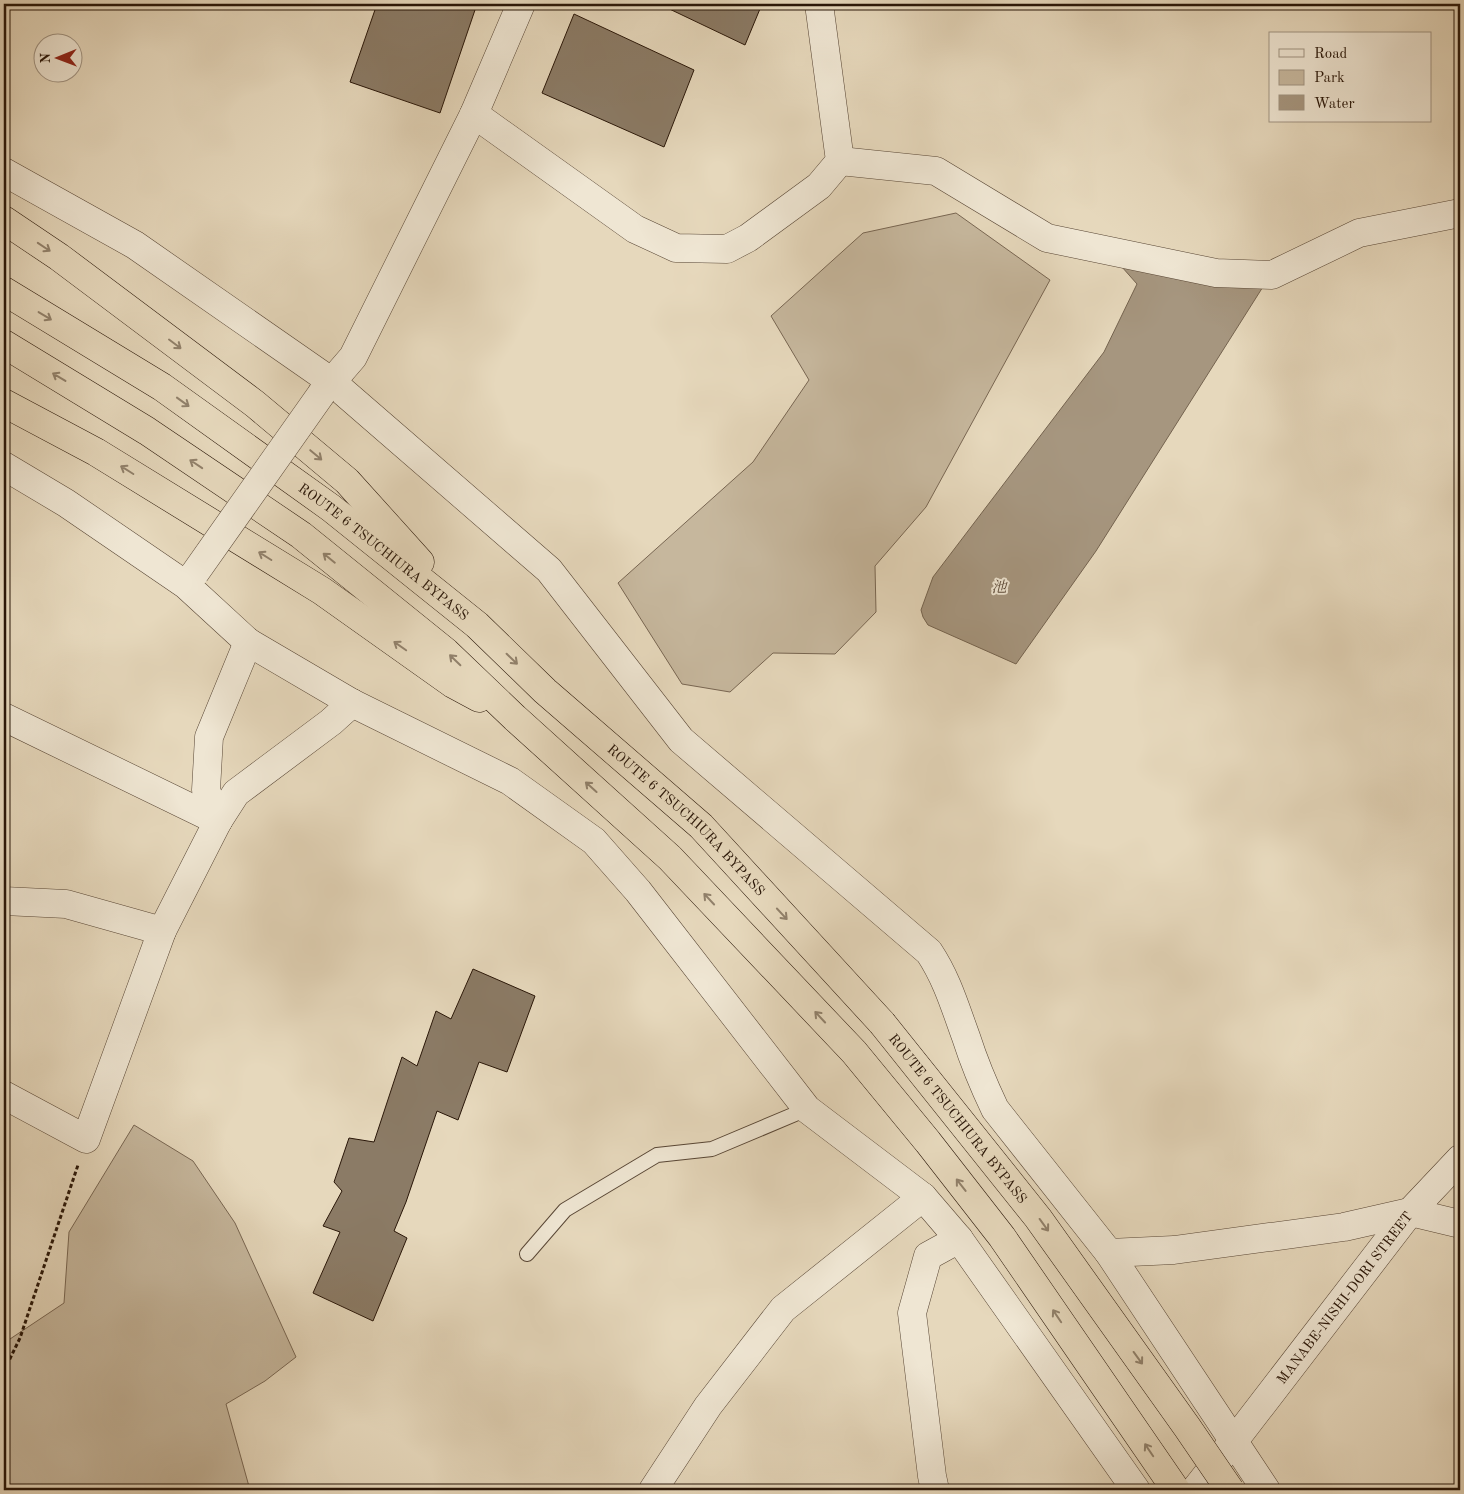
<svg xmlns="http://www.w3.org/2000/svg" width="1464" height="1494" font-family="'Old Standard TT','Noto Serif JP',serif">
<rect width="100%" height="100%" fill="#e6d8bc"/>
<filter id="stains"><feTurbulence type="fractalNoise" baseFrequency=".004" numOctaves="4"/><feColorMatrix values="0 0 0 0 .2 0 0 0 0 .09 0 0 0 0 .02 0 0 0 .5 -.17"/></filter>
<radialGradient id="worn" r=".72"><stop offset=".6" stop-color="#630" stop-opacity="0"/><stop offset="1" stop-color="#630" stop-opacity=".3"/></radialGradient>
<!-- green -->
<g fill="#c6b79d" stroke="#786652">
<polygon points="956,213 1050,280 926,507 875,566 876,612 835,654 773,653 730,692 682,684 618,583 753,462 809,380 771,316 863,233"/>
<polygon points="134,1125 193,1161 235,1223 296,1357 265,1381 226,1404 250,1490 4,1490 4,1343 64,1303 69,1232"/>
</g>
<!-- water -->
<polygon fill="#a6967f" stroke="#74634f" points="1114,258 1266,282 1096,551 1016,664 928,625 923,617 921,610 933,577 1104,352 1137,284"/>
<!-- building -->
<g fill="#8b7b66" stroke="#291608">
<polygon points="377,4 477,4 440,113 350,82"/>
<polygon points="659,4 762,4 745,45"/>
<polygon points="574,14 694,70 664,147 542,93"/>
<polygon points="473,969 535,996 507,1072 479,1062 458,1120 437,1111 406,1202 394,1231 407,1238 373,1321 313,1293 340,1232 323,1226 342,1191 334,1182 349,1138 374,1142 402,1057 417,1066 436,1011 451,1019"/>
</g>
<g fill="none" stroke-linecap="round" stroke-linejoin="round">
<defs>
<polyline id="service" points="527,1254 565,1210 657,1155 712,1149 807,1109"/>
<g id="minor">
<polyline points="474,114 635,229 676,248 727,249 748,238 819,186 840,161 819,4"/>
<polyline points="840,161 936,171 1047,238 1216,273 1272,275 1359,233 1460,213"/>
<path d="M4 172 135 245 332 382 549 570 681 740 929 952C947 979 955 1007 966 1037 974 1062 984 1086 995 1109L1109 1253 1266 1490"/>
<polyline points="322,393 353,357 474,114 521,4"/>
<polyline points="4,466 66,503 186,585 248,642 352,703 510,781 594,841 638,891 807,1109 923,1197 959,1239 1136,1490"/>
<polyline points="4,717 218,821"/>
<polyline points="218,821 206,790 209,737 248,642"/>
<polyline points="4,901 66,904 162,931"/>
<polyline points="4,1095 86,1139 162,931 218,821 236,793 331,722 352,703"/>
<polyline points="1109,1253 1174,1250 1344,1227 1410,1212 1460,1224"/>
<polyline points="653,1490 708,1406 783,1309 923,1197"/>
<polyline points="935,1490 932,1476 912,1313 928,1256 959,1239"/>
<polyline points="1195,1490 1228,1448"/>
</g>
<g id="tertiary">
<path id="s1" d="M1234 1441 1410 1212 1460 1159"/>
</g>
<g id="trunk">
<polyline points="4,220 59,257 255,404 347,481 420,562"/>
<path id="s2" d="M4 291 162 387 331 508 477 625 545 691 701 826 882 1023"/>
<polyline points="4,344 147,431 301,535 446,652 515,718 670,858 854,1052 928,1142 1002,1237 1176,1490"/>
<polyline points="4,403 96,452 322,591 453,684 479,698"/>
</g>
</defs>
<!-- service casing -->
<use href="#service" stroke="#584635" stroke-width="16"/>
<!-- minor casing -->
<use href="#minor" stroke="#584635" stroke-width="29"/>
<!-- tertiary casing -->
<use href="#tertiary" stroke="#584635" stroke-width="29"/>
<!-- trunk casing -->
<use href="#trunk" stroke="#291608" stroke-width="29"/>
<!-- path -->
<polyline stroke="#291608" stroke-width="3" stroke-dasharray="4 2.5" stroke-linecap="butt" points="4,1371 20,1338 78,1165"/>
<!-- service -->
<use href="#service" stroke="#efe6d3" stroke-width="14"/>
<!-- minor -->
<use href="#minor" stroke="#efe6d3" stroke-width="28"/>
<!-- tertiary -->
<use href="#tertiary" stroke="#efe6d3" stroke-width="28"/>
<!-- trunk -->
<use href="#trunk" stroke="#e6d8bc" stroke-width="28"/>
<defs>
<polyline id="minor-bridge" points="195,573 322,393"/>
<g id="trunk-bridge">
<path id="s3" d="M882 1023 1038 1218 1187 1427 1230 1490"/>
</g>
</defs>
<!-- minor-bridge casing -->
<use href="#minor-bridge" stroke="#584635" stroke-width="29" stroke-linecap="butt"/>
<!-- trunk-bridge casing -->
<use href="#trunk-bridge" stroke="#291608" stroke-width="29" stroke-linecap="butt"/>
<!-- minor-bridge -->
<use href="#minor-bridge" stroke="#efe6d3" stroke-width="28"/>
<!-- trunk-bridge -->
<use href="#trunk-bridge" stroke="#e6d8bc" stroke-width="28"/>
</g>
<!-- one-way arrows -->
<defs><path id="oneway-shaft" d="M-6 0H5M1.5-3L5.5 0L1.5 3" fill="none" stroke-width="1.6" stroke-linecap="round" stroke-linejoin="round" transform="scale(1.25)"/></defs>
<g stroke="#91816b">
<use href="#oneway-shaft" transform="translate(44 247) rotate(34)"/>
<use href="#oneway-shaft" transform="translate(45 316) rotate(31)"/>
<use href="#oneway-shaft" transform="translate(175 344) rotate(37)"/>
<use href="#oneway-shaft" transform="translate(59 377) rotate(-149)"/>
<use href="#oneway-shaft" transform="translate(183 402) rotate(36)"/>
<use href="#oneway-shaft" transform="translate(316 455) rotate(40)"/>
<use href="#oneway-shaft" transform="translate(196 464) rotate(-146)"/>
<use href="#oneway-shaft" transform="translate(127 470) rotate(-148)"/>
<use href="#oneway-shaft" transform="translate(265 556) rotate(-148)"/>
<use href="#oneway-shaft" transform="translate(329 558) rotate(-141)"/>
<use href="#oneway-shaft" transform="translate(400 646) rotate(-145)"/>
<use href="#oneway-shaft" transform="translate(512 659) rotate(44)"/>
<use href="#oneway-shaft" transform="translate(455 660) rotate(-136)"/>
<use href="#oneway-shaft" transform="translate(591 787) rotate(-138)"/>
<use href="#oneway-shaft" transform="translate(709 899) rotate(-133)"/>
<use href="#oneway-shaft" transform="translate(782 914) rotate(47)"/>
<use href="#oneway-shaft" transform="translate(820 1017) rotate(-133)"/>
<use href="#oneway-shaft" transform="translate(961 1185) rotate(-128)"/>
<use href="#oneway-shaft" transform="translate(1044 1225) rotate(54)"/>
<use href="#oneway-shaft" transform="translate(1057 1316) rotate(-124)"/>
<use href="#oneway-shaft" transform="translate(1138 1358) rotate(54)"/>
<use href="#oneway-shaft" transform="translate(1149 1450) rotate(-124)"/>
</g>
<g text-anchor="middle" stroke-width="4" stroke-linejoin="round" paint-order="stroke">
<!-- street labels -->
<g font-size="14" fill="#291608" stroke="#efe6d3">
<text dy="5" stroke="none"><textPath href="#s2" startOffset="461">ROUTE 6 TSUCHIURA BYPASS</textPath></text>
<text dy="5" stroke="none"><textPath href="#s2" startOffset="866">ROUTE 6 TSUCHIURA BYPASS</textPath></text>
<text dy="5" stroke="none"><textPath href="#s3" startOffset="122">ROUTE 6 TSUCHIURA BYPASS</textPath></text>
<text dy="5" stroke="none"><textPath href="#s1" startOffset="181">MANABE-NISHI-DORI STREET</textPath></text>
</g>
<!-- water labels -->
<g font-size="15" font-style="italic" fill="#5b4938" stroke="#efe6d3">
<text x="999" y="592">池</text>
</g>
</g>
<!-- margin -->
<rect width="1464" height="1494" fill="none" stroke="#e6d8bc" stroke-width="20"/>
<rect x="5" y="5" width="1454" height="1484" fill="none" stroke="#291608" stroke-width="2.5"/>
<rect x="10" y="10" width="1444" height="1474" fill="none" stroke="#291608"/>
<!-- legend -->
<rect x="1269" y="32" width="162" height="90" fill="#efe6d3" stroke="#a09382"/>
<rect x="1279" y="49" width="25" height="8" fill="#efe6d3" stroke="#a09382"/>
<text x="1314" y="58" font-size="15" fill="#291608">Road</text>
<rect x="1279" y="70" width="25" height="15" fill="#c6b79d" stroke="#a09382"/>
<text x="1314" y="82" font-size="15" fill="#291608">Park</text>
<rect x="1279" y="95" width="25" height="15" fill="#a6967f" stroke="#a09382"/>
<text x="1314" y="108" font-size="15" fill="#291608">Water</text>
<!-- north arrow -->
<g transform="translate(58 58) rotate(269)"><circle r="24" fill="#efe6d3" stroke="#a09382"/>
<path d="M0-4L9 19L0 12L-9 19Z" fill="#8f2418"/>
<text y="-8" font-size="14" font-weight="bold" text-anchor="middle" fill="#291608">N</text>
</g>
<rect width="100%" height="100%" filter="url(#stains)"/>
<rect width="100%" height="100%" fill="url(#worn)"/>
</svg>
